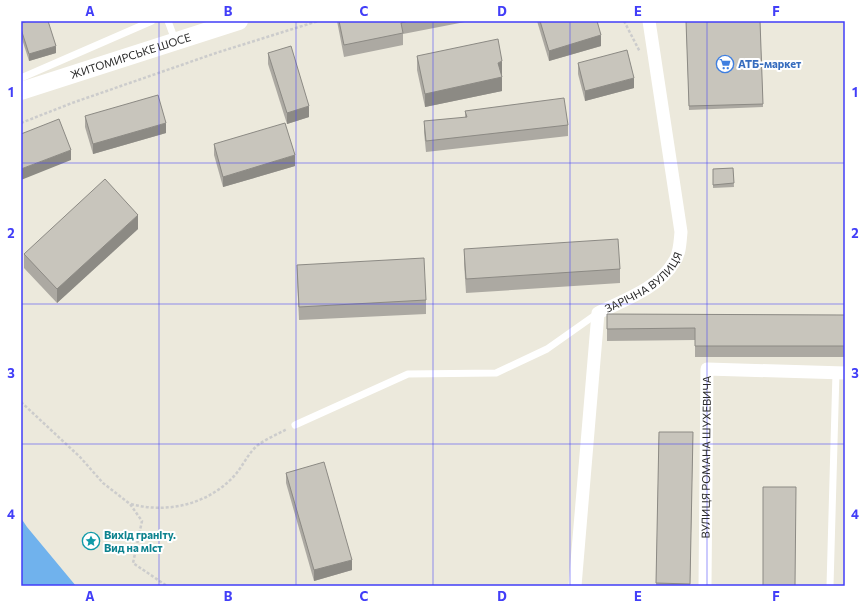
<svg xmlns="http://www.w3.org/2000/svg" width="866" height="607" font-family="Commissioner,sans-serif">
<rect width="100%" height="100%" fill="#ece9dc"/>
<!-- water -->
<polygon fill="#70b2ed" points="21,518 27,527 76,586 21,586"/>
<g fill="none" stroke-linecap="round" stroke-linejoin="round">
<!-- path -->
<g stroke="#ccc" stroke-width="2.5" stroke-dasharray="3 2" stroke-linecap="butt">
<polyline points="624,21 640,52"/>
<polyline points="21,123 72,103 216,53 318,21"/>
<polyline points="21,402 80,457 103,483 130,504 142,521 133,563 167,586"/>
<path d="M131 504C168 514 209 504 235 475 243 466 248 453 258 445 266 439 278 434 287 429"/>
</g>
<!-- service -->
<g stroke="#fff" stroke-width="7">
<polyline points="168,21 175,40"/>
<polyline points="21,78 152,21"/>
<polyline points="295,425 408,374 496,373 547,349 598,313"/>
<polyline points="830,586 836,372"/>
</g>
<!-- minor -->
<g stroke="#fff" stroke-width="13">
<path id="s1" d="M575 586 598 313C624 300 659 288 674 262 680 254 680 242 681 232L649 21"/>
<path id="s2" d="M705 586 707 369 845 373"/>
</g>
<!-- secondary -->
<path stroke="#fff" stroke-width="18" id="s3" d="M21 91 239 21"/>
</g>
<!-- wall -->
<g fill="#aca9a2">
<polygon points="337,21 470,21 403,34 403,45 344,57"/>
<polygon points="537,21 597,21 601,46 549,61"/>
<polygon points="686,21 760,21 763,107 689,110"/>
<polygon points="21,23 56,53 29,61 21,36"/>
<polygon points="268,53 309,117 287,124 268,64"/>
<polygon points="417,56 502,75 501,75 502,91 425,107 417,70"/>
<polygon points="578,63 634,88 585,101 578,74"/>
<polygon points="465,111 568,125 568,136 426,152 424,132 424,121 465,118"/>
<polygon points="85,116 166,133 93,154 85,127"/>
<polygon points="214,144 295,166 223,187 214,155"/>
<polygon points="733,168 734,187 713,188 713,169"/>
<polygon points="138,229 57,303 24,268 24,254"/>
<polygon points="464,249 620,269 620,283 466,293 464,263"/>
<polygon points="297,265 426,300 426,314 299,320 297,279"/>
<polygon points="607,314 845,315 845,357 695,357 695,340 607,341"/>
<polygon points="659,432 693,432 690,586 656,586"/>
<polygon points="286,473 352,570 314,581 286,483"/>
</g>
<!-- shaded-wall -->
<g fill="#8c8a84">
<polygon points="601,35 601,46 549,61 549,51"/>
<polygon points="56,46 56,53 29,61 29,54"/>
<polygon points="502,61 502,75 498,76 498,63"/>
<polygon points="502,77 502,91 425,107 425,94"/>
<polygon points="634,78 634,88 585,101 585,91"/>
<polygon points="309,106 309,117 287,124 287,113"/>
<polygon points="166,123 166,133 93,154 93,144"/>
<polygon points="71,150 71,160 21,180 21,169"/>
<polygon points="295,155 295,166 223,187 223,177"/>
<polygon points="138,215 138,229 57,303 57,289"/>
<polygon points="352,560 352,570 314,581 314,570"/>
</g>
<!-- building -->
<g fill="#c8c5bc" stroke="#8c8a84">
<polygon points="28,21 48,21 56,46 29,54 21,29 21,23"/>
<polygon points="339,21 408,21 401,23 403,33 344,45"/>
<polygon points="540,21 597,21 601,35 549,51"/>
<polygon points="686,21 760,21 763,104 689,106"/>
<polygon points="498,39 502,61 498,63 502,77 425,94 417,56"/>
<polygon points="291,46 309,106 287,113 268,53"/>
<polygon points="627,50 634,78 585,91 578,63"/>
<polygon points="158,95 166,123 93,144 85,116"/>
<polygon points="564,98 568,125 426,141 424,121 467,117 465,111"/>
<polygon points="59,119 71,150 21,169 21,134"/>
<polygon points="285,123 295,155 223,177 214,144"/>
<polygon points="733,168 734,183 713,185 713,169"/>
<polygon points="105,179 138,215 57,289 24,254"/>
<polygon points="618,239 620,269 466,279 464,249"/>
<polygon points="424,258 426,300 299,307 297,265"/>
<polygon points="607,314 845,315 845,346 695,346 695,328 607,329"/>
<polygon points="659,432 693,432 690,584 656,583"/>
<polygon points="324,462 352,560 314,570 286,473"/>
<polygon points="763,487 796,487 795,586 763,586"/>
</g>
<!-- grid -->
<path fill="none" stroke="#423ef8" stroke-width="1" stroke-opacity="0.55" d="M159 21V586M296 21V586M433 21V586M570 21V586M707 21V586M21 163H845M21 304H845M21 444H845"/>
<!-- icons -->
<defs>
<symbol id="supermarket-ring" viewBox="-11 -11 22 22"><circle r="9.5" fill="#fff" stroke="#3f7fe0" stroke-width="1.5"/><path d="M-6-5.5h2.5l.6 2H6L4.5 2H-2.5L-4.4-4H-6ZM-1.5 3.2a1.3 1.3 0 1 0 .1 0ZM3 3.2a1.3 1.3 0 1 0 .1 0Z" fill="#3f7fe0"/></symbol>
<symbol id="sight-ring" viewBox="-11 -11 22 22"><circle r="9.5" fill="#fff" stroke="#0f9aa8" stroke-width="1.5"/><path d="M0-6L1.8-2.2L6-1.7L2.9 1.2L3.7 5.4L0 3.3L-3.7 5.4L-2.9 1.2L-6-1.7L-1.8-2.2Z" fill="#0f9aa8"/></symbol>
</defs>
<g fill-rule="evenodd">
<use href="#supermarket-ring" x="715" y="54" width="20" height="20"/>
<use href="#sight-ring" x="81" y="531" width="20" height="20"/>
</g>
<g text-anchor="middle" stroke-width="4" stroke-linejoin="round" paint-order="stroke">
<!-- street labels -->
<g font-size="11" fill="#2a2a2a" stroke="#fff">
<text dy="4" stroke="none"><textPath href="#s3" startOffset="115">ЖИТОМИРСЬКЕ ШОСЕ</textPath></text>
<text dy="4" stroke="none"><textPath href="#s1" startOffset="330">ЗАРІЧНА ВУЛИЦЯ</textPath></text>
<text dy="4" stroke="none"><textPath href="#s2" startOffset="129">ВУЛИЦЯ РОМАНА ШУХЕВИЧА</textPath></text>
</g>
<!-- shop labels -->
<g font-size="11" font-weight="bold" fill="#366cbe" stroke="#fff" text-anchor="start">
<text x="738" y="68">АТБ-маркет</text>
</g>
<!-- culture labels -->
<g font-size="11" font-weight="bold" fill="#0d838f" stroke="#fff" text-anchor="start">
<text x="104" y="539">Вихід граніту.<tspan x="104" dy="13">Вид на міст</tspan></text>
</g>
</g>
<!-- border -->
<rect width="866" height="607" fill="none" stroke="#ffffff" stroke-width="44"/>
<rect x="22" y="22" width="822" height="563" fill="none" stroke="#423ef8" stroke-width="1.5"/>
<g font-size="13" text-anchor="middle" font-weight="bold" fill="#423ef8">
<text x="90" y="16">A</text>
<text x="228" y="16">B</text>
<text x="364" y="16">C</text>
<text x="502" y="16">D</text>
<text x="638" y="16">E</text>
<text x="776" y="16">F</text>
<text x="11" y="97">1</text>
<text x="855" y="97">1</text>
<text x="11" y="238">2</text>
<text x="855" y="238">2</text>
<text x="11" y="378">3</text>
<text x="855" y="378">3</text>
<text x="11" y="519">4</text>
<text x="855" y="519">4</text>
<text x="90" y="601">A</text>
<text x="228" y="601">B</text>
<text x="364" y="601">C</text>
<text x="502" y="601">D</text>
<text x="638" y="601">E</text>
<text x="776" y="601">F</text>
</g>
</svg>
